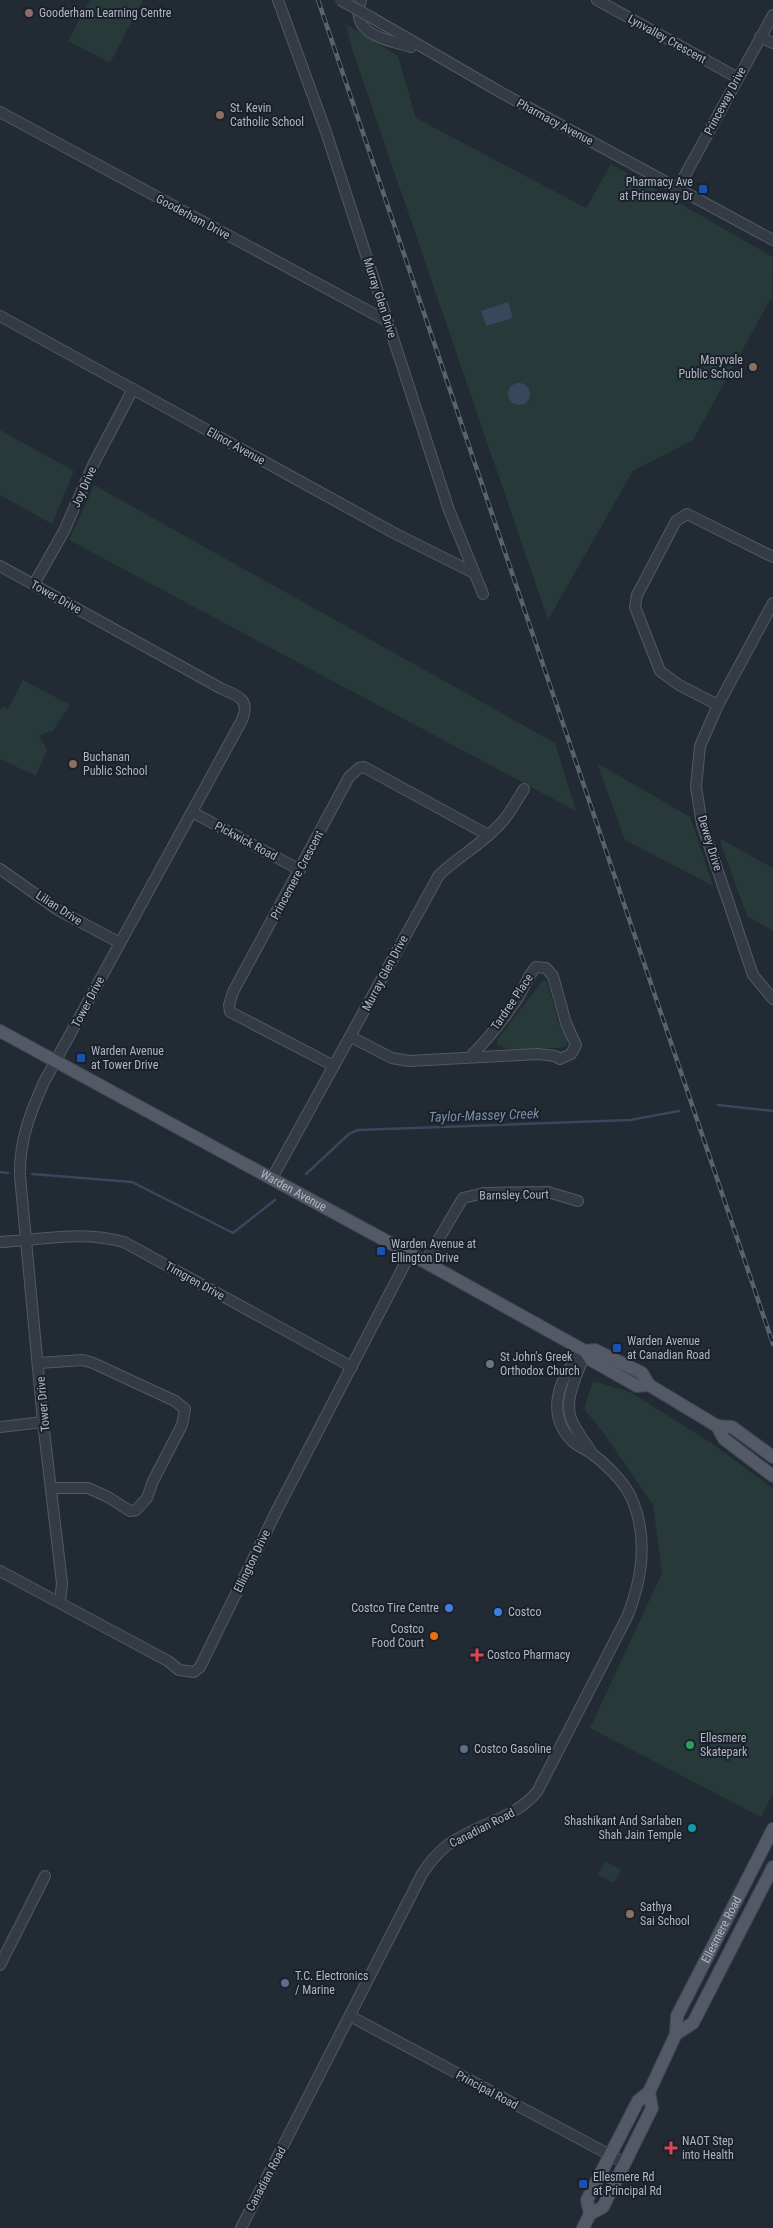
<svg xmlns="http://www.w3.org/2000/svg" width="773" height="2228" font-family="'Roboto Condensed',sans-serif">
<rect width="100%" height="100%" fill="#222a34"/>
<!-- green -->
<g fill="#273939">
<polygon points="90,0 143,0 110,63 68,41"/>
<polygon points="346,24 398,56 416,118 586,208 611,164 773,257 772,300 770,300 693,440 633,471 548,620 352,49"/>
<polygon points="0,430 74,471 52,524 0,495"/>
<polygon points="94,485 555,743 576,811 69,540"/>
<polygon points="23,680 70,705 53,731 39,735 47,750 36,776 0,759 0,711 2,706 8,709"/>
<polygon points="597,763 690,817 713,886 625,840"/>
<polygon points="719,838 773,868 773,931 747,916"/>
<polygon points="543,980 547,981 558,1021 567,1039 567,1045 561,1048 506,1049 497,1044 497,1040"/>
<polygon points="593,1381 630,1392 710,1442 773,1488 773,1793 761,1817 590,1728 662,1573 653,1505 605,1435 584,1409"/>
<polygon points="605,1861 621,1870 614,1883 598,1875"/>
</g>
<!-- water -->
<g fill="#38475c">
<polygon points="508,302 513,318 486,326 481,311"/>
<circle cx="519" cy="394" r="11"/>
</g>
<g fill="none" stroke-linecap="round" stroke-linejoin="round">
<!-- stream -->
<g stroke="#38475c" stroke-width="2.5">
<polyline points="718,1105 773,1111"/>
<polyline points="0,1172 8,1173"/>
<polyline points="32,1174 132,1182 233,1233 275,1200"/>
<polyline points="306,1174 349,1134 358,1130 630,1120 679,1111"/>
</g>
<defs>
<g id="minor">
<polyline points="278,0 326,132 449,510 483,594"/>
<path d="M361 0C348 35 388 40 411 47"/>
<polyline points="597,0 738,78"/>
<polyline points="369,16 500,92 773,240"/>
<polyline points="760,37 773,43"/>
<polyline points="0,112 387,321"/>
<polyline points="678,188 773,15"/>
<polyline points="0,316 394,533 474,573"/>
<path d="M0 566 222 689C240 696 251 701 241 722L44 1082C30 1113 19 1142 20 1176L43 1422 62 1583 60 1602"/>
<polyline points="34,584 64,531 94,463 133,389"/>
<polyline points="773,603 718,705 700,746 696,787 702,824 753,975 773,999"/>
<polyline points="718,705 679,685 660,671 635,607 637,595 676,521 687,514 773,557"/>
<polyline points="192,812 300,870"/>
<polyline points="0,869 58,910 120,943"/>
<path d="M351 1037 392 1058 409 1061 538 1054 555 1056 560 1059 571 1054 576 1045 566 1023 553 976 546 968 536 967C528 975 524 988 518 998 504 1019 488 1039 470 1057"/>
<polyline points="334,1066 236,1015 230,1012 229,1005 233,992 349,777 359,768 364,767 488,835"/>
<path d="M272 1178 439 875C459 856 484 843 502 822 511 812 517 800 524 789"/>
<path d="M0 1242C42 1240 82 1230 124 1242L352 1367"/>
<polyline points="425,1262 463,1198 484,1193 548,1192 578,1201"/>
<path d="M585 1352C579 1373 561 1401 573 1423 578 1434 586 1443 592 1453"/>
<polyline points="39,1363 83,1360 93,1363 175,1401 185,1409 182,1425 153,1481 147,1498 136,1510 130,1511 108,1497 88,1488 52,1488"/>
<polyline points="0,1427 43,1422"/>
<polyline points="0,1571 168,1661 179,1670 194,1672 200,1667 277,1510 410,1254"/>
<polyline points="0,1965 45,1876"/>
<polyline points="350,2016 625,2163"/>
<path d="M241 2228 422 1874C431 1860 442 1847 457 1839 486 1821 513 1819 537 1792L627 1617C643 1577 649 1535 630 1495 622 1480 605 1463 591 1453 585 1449 577 1446 572 1441 544 1412 560 1374 585 1351"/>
</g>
<g id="major">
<path id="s1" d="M0 1031 425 1262 585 1351 591 1360 637 1386 649 1385"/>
<polyline points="585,1351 595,1350 642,1373 649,1385 717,1426 724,1439 773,1476"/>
<polyline points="717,1426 732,1427 773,1457"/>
<polyline points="676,2034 693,2023 773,1867"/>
<path id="s2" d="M590 2214 587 2200 638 2101 649 2092 676 2034 677 2016 773 1829"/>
<polyline points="583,2228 590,2214 603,2207 652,2108 649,2092"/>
</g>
</defs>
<!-- minor casing -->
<use href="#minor" stroke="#525963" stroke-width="12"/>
<!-- major casing -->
<use href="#major" stroke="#3e454f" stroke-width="14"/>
<!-- minor -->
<use href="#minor" stroke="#353b45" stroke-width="10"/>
<!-- major -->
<use href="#major" stroke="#535a65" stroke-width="12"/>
<defs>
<polyline id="rail" points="318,0 773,1344"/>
</defs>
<!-- rail casing -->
<use href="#rail" stroke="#59626e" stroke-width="4.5"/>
<!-- rail -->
<use href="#rail" stroke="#1a212a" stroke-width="2.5" stroke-dasharray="8" stroke-linecap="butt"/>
<defs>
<polyline id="minor-bridge" points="340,0 369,16"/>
</defs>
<!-- minor-bridge casing -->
<use href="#minor-bridge" stroke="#525963" stroke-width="12" stroke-linecap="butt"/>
<!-- minor-bridge -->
<use href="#minor-bridge" stroke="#353b45" stroke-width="10"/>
</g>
<!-- markers -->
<g fill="#8d6e63" stroke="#1a212a" stroke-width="2">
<circle cx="29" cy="13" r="5"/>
<circle cx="220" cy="115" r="5"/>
<circle cx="753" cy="367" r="5"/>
<circle cx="73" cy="764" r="5"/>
<circle cx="630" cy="1914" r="5"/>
</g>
<g fill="#1a4fb4" stroke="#1a212a" stroke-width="2">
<rect x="698" y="184" width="10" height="10" rx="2.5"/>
<rect x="76" y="1053" width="10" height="10" rx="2.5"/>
<rect x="376" y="1246" width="10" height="10" rx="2.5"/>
<rect x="612" y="1343" width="10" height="10" rx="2.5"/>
<rect x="578" y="2179" width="10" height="10" rx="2.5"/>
</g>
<circle fill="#6b7280" stroke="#1a212a" stroke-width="2" cx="490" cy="1364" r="5"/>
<g fill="#3f7fe0" stroke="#1a212a" stroke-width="2">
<circle cx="449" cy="1608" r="5"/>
<circle cx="498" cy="1612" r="5"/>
</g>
<circle fill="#e8710a" stroke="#1a212a" stroke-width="2" cx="434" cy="1636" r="5"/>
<g fill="#e0444e" stroke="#1a212a" stroke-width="2">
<path d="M474.5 1647.5h5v5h5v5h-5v5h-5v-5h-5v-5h5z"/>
<path d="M668.5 2140.5h5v5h5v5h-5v5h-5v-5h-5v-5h5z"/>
</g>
<circle fill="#2e9e5b" stroke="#1a212a" stroke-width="2" cx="690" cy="1745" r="5"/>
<g fill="#5c6f8a" stroke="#1a212a" stroke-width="2">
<circle cx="464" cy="1749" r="5"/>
<circle cx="285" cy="1983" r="5"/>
</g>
<circle fill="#0f9aa8" stroke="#1a212a" stroke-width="2" cx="692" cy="1828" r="5"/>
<g text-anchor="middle" stroke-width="4" stroke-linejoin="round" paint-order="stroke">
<!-- poi labels -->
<g font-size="12" fill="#afb6c2" stroke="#1a212a" text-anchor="start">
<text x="39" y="17">Gooderham Learning Centre</text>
<text x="230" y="112">St. Kevin<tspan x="230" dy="14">Catholic School</tspan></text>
<text x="693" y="186" text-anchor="end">Pharmacy Ave<tspan x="693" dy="14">at Princeway Dr</tspan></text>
<text x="743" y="364" text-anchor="end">Maryvale<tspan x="743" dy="14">Public School</tspan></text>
<text x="83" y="761">Buchanan<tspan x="83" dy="14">Public School</tspan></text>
<text x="91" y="1055">Warden Avenue<tspan x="91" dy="14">at Tower Drive</tspan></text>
<text x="391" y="1248">Warden Avenue at<tspan x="391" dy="14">Ellington Drive</tspan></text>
<text x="627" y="1345">Warden Avenue<tspan x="627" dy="14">at Canadian Road</tspan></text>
<text x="500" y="1361">St John's Greek<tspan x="500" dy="14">Orthodox Church</tspan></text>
<text x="439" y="1612" text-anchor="end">Costco Tire Centre</text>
<text x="508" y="1616">Costco</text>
<text x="424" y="1633" text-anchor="end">Costco<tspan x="424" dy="14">Food Court</tspan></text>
<text x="487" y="1659">Costco Pharmacy</text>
<text x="700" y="1742">Ellesmere<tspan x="700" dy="14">Skatepark</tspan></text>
<text x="474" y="1753">Costco Gasoline</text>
<text x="682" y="1825" text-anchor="end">Shashikant And Sarlaben<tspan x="682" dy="14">Shah Jain Temple</tspan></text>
<text x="640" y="1911">Sathya<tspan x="640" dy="14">Sai School</tspan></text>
<text x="295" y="1980">T.C. Electronics<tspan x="295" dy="14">/ Marine</tspan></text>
<text x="682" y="2145">NAOT Step<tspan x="682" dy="14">into Health</tspan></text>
<text x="593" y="2181">Ellesmere Rd<tspan x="593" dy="14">at Principal Rd</tspan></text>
</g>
<!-- street labels -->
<g font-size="12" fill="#afb6c2" stroke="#1a212a">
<text transform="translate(667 39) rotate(29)" y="4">Lynvalley Crescent</text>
<text transform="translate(725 101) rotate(-62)" y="4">Princeway Drive</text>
<text transform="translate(555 122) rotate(28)" y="4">Pharmacy Avenue</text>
<text transform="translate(193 217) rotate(28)" y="4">Gooderham Drive</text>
<text transform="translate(380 298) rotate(72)" y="4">Murray Glen Drive</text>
<text transform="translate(236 446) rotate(29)" y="4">Elinor Avenue</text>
<text transform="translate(84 487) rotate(-66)" y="4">Joy Drive</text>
<text transform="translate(56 597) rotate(29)" y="4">Tower Drive</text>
<text transform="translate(246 841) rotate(28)" y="4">Pickwick Road</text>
<text transform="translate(710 843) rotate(73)" y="4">Dewey Drive</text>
<text transform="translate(297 875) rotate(-62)" y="4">Princemere Crescent</text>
<text transform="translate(59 908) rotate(33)" y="4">Lilian Drive</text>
<text transform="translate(385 973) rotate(-62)" y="4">Murray Glen Drive</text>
<text transform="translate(88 1002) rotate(-62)" y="4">Tower Drive</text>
<text transform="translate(512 1002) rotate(-56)" y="4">Tardree Place</text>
<text dy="4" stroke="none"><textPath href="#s1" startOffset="334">Warden Avenue</textPath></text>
<text transform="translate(514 1195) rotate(-1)" y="4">Barnsley Court</text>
<text transform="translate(195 1281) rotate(29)" y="4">Timgren Drive</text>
<text transform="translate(43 1404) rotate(-95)" y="4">Tower Drive</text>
<text transform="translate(252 1561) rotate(-64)" y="4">Ellington Drive</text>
<text transform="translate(482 1828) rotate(-27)" y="4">Canadian Road</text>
<text dy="4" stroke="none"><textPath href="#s2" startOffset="319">Ellesmere Road</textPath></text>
<text transform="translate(487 2090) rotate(28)" y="4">Principal Road</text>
<text transform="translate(266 2179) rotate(-62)" y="4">Canadian Road</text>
</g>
<!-- water labels -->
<g font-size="14" font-style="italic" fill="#7a8ea8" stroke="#1a212a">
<text transform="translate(484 1115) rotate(-2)" y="5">Taylor-Massey Creek</text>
</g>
</g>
</svg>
